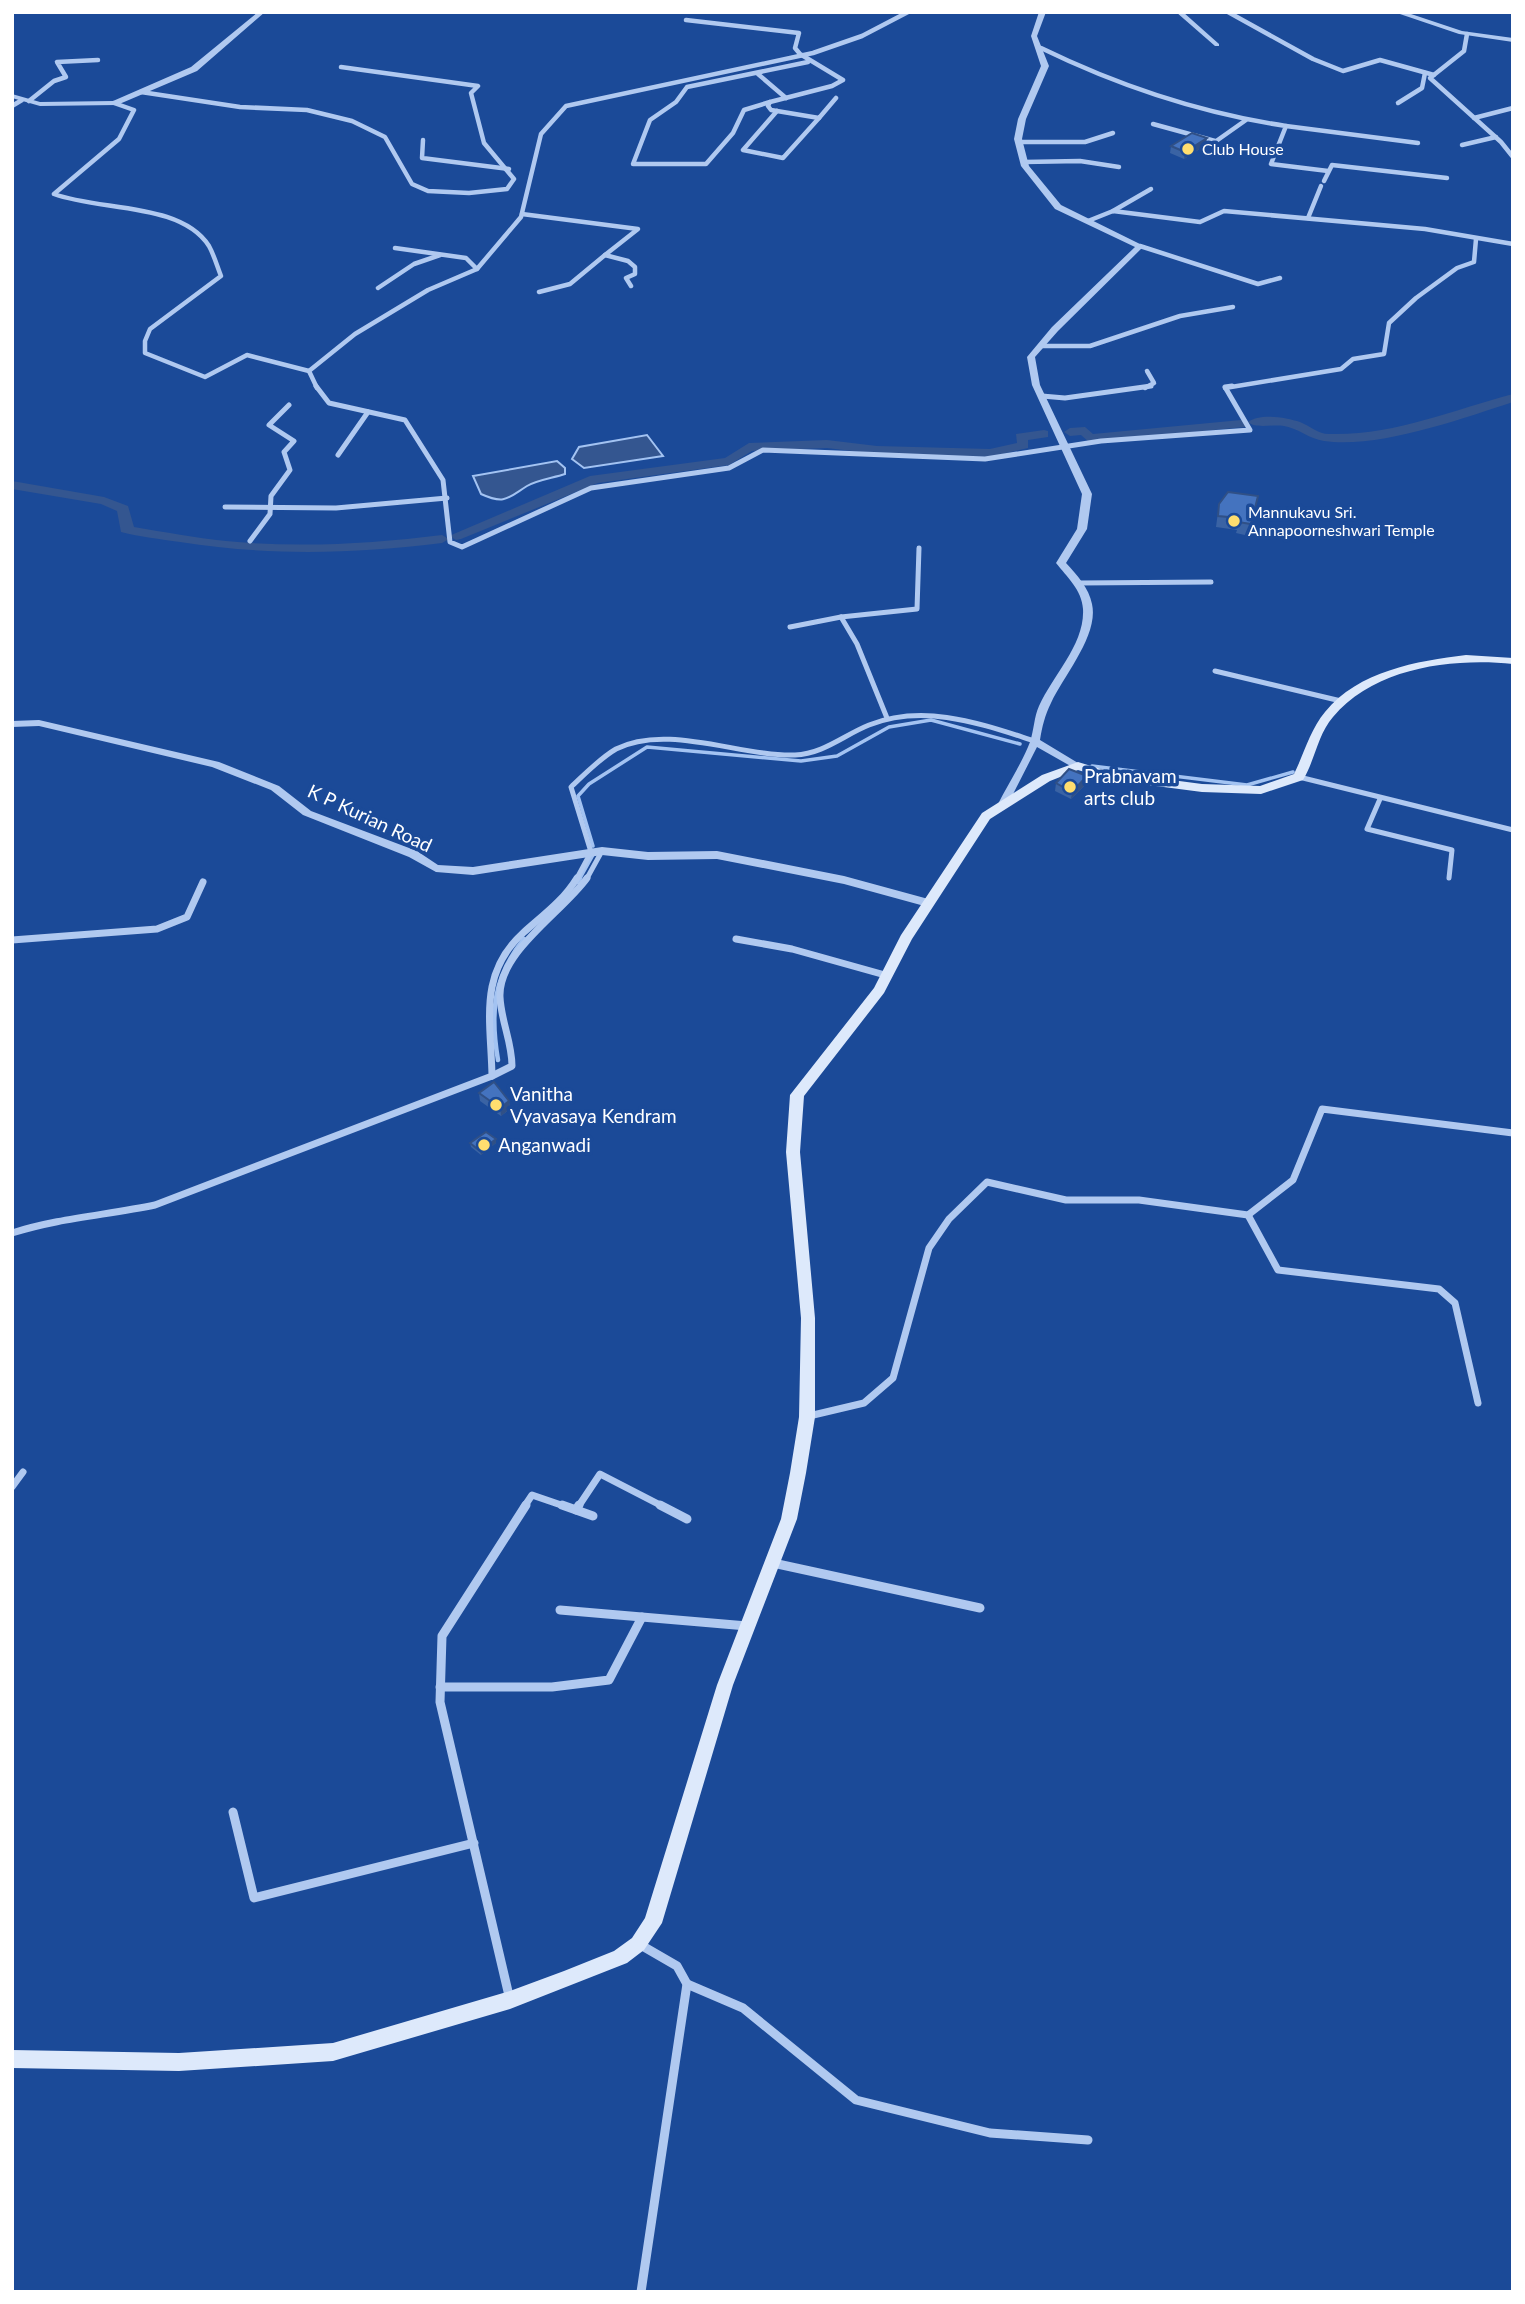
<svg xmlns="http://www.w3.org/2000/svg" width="1525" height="2304" font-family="Lato,sans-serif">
<rect width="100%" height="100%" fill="#1b4a98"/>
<!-- water -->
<g fill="#345690" stroke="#a3c3f2" stroke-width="2">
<polygon points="647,435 663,456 584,468 572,459 579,447"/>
<path d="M557 461 565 468V474C553 478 537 480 527 486 508 498 505 505 481 494L473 476Z"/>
</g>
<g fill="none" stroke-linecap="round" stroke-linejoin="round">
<!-- stream-far1 -->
<g stroke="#a3c3f2" stroke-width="3.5">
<polyline points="1092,766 1247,785 1293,772"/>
<polyline points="593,846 578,796 589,784 647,747 801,761 837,756 889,727 931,720 1020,744"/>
<polyline points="579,880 593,855"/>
</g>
<!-- stream -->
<g stroke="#a3c3f2" stroke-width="4.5">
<polyline points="578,882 580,878"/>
<path d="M498 1060C490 1013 493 977 524 939"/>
</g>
<!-- canal -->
<g fill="#345690" fill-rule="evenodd">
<path d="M1513 394V402C1461 419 1377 449 1324 441 1309 439 1298 428 1284 426 1272 424 1256 429 1248 422 1259 413 1286 417 1300 422 1310 426 1318 434 1329 434 1393 436 1452 410 1513 394Z"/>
<polygon points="1241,420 1245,421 1245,427 1089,442 1081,435 1070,436 1064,432 1070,428 1085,427 1093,434"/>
<polygon points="1044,430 1048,431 1048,437 1028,440 1028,448 990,457 877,454 827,448 752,451 729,465 598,483 461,539 456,540 449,536 590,476 725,458 749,443 827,440 877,446 990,449 1017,443 1016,434"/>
<path d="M12 481 104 497 128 506 134 527C165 532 195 538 226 541 298 548 370 544 442 535L449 539 442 543C354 554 267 556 180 542 160 539 140 537 121 532L117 511 101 504 12 489Z"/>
</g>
<!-- minor-far3 -->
<g stroke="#b0c9f0" stroke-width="4.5">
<polyline points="1228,12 1313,59 1343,71 1380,60 1434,75"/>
<polyline points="686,20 799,33 795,48 800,54 843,80 832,86 770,102 768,106 771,110 819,118 836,98"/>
<polyline points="1467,34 1464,51 1430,78 1501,142 1513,157"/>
<path d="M1041 48C1119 86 1200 113 1286 126L1271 164 1328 171"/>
<polyline points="758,74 786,98"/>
<polyline points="141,92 240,107 307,110 352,121 385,137 412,184 428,191 469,193 507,189 514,179 484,143 471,93 478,86 341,67"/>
<polyline points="29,101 54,81 66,77 57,62 98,60"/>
<polyline points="770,102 744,110 733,133 706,164 633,164 650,120 676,102 687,87 808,62"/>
<path d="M114 103 134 110 119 139 54 194C99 211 181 202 209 246 214 255 217 266 221 276L150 329 145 341V353L205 377 247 355 309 371"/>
<polyline points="1398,103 1422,88 1425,73"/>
<polyline points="12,106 22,100"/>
<polyline points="777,111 743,150 783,158 819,118"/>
<polyline points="1474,118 1513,108"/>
<polyline points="1153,124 1215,141"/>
<polyline points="1286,126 1418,143"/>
<polyline points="423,140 422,158 509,169"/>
<polyline points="1019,142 1085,142 1113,133"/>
<polyline points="1212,144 1246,120"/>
<polyline points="1462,145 1496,137"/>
<polyline points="1024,162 1080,161 1119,167"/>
<polyline points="1324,181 1332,165 1447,178"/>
<polyline points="1113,211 1151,189"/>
<polyline points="522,214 638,229 605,255 628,261 635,267 635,274 626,278 631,286"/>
<polyline points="1308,218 1321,186"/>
<polyline points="1088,221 1113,211 1200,222 1224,211 1425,229 1513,244"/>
<polyline points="1140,246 1258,284 1280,278"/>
<polyline points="395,248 466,258 477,269"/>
<polyline points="378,288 414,264 440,255"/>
<polyline points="539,292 570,284 605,255"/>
<polyline points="1041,346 1090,346 1180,316 1233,307"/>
<polyline points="317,388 309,371 355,334 428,290 477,269 521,217 541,134 566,106 813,53 862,36 908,12"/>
<polyline points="1145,388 1154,383 1147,371"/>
<polyline points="1225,388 1341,369 1353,359 1384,354 1389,323 1416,298 1457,268 1474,262 1476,239"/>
</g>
<!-- minor-far2 -->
<g stroke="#b0c9f0" stroke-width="5">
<polyline points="316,386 329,403 405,420 443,480 450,542 462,547 591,488 729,468 763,450 985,459 1101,441 1250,430 1225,387 1232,386"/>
<polyline points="1042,396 1065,398 1151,386"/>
<polyline points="338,455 368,412"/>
<polyline points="225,507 336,508 447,498"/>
<polyline points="250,541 270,514 271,496 290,470 284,452 294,441 269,425 289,405"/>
<polyline points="1079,583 1211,582"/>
<polyline points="841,617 857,644 887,718"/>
<polyline points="790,627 841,617 917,609 919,548"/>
<polyline points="1215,671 1341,701"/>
<polyline points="1299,777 1513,830"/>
<polyline points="1380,799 1367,829 1452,850 1449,878"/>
<path d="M576 880 591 852 571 787C585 774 599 759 616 749 667 723 741 757 795 755 823 754 844 735 869 725 925 703 981 724 1035 741"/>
<polyline points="586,880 602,851"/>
</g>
<!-- minor-far1 -->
<g stroke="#b0c9f0" stroke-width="7">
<polyline points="736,939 792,949 885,975"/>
<polyline points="12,940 157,929 187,917 203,882"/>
<path d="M492 1076 512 1066C512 1042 501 1021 500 997 498 952 563 912 587 878"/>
<polyline points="1248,1215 1278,1270 1439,1289 1455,1303 1478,1403"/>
<path d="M12 1233C59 1218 107 1215 155 1205L492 1076C491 1021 478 974 523 933 543 915 563 901 577 878"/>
<polyline points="809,1416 864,1403 893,1378 929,1248 949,1219 987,1182 1066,1200 1139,1200 1248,1215 1293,1180 1322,1109 1513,1133"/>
<polyline points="12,1487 23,1472"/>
<polyline points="524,1507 532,1495 567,1507"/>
<polyline points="578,1507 600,1474 664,1507"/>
</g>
<!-- minor -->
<g stroke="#b0c9f0" stroke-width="9">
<polyline points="562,1505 593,1516"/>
<polyline points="660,1505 687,1519"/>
<polyline points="576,1510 579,1505"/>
<polyline points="773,1563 980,1608"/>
<polyline points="560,1610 747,1626"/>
<polyline points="440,1687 552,1687 609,1680 642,1617"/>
<polyline points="233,1812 254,1898 474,1843"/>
<polyline points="639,1944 677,1966 687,1984 641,2292"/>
<polyline points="687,1984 743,2008 856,2100 990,2133 1088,2140"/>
<polyline points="510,2000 440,1702 442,1636 526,1505"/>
</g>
<!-- tertiary -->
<g fill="#b0c9f0" fill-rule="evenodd">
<polygon points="258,12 265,12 197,71 117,105 40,106 12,98 12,94 40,102 113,101 191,67"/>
<path d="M1039 12H1046L1037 36 1049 66 1026 119 1022 139 1029 166 1061 205 1144 246 1058 331 1035 357 1040 385 1092 494 1087 529 1066 563C1077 575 1089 588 1092 604 1099 635 1064 675 1051 703 1045 715 1042 727 1040 740L1083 766 1082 768H1074L1037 747 1008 804 1003 807 998 804C1008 784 1022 763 1030 742 1034 730 1034 717 1039 706 1053 675 1085 644 1083 609 1082 590 1067 577 1056 563L1077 529 1082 494 1032 385 1027 357 1052 327 1135 247 1055 209 1021 166 1014 139 1018 119 1041 66 1031 36Z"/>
<polygon points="1176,12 1183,12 1219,44 1219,46 1215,46"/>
<polygon points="1394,12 1405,12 1462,31 1513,38 1513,42 1459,34"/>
<polygon points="39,720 219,762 279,786 311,811 417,851 438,865 473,867 602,847 648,852 717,851 844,876 932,900 934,903 928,907 844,884 717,859 648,860 602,855 473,875 436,872 409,857 303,815 271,790 212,767 39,726 12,727 12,721"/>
</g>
<!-- secondary -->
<path fill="#dde9fb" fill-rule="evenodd" d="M1466 655 1513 658V664C1453 658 1375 667 1333 717 1318 734 1315 760 1303 780L1261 794 1202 792 1110 780 1078 770 1050 781 990 819 912 939 884 993 804 1096 800 1152 815 1318V1417L806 1473 797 1519 733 1685 662 1923 644 1950 627 1963 510 2009 333 2061 179 2071 12 2068V2050L179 2053 333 2043 510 1991 564 1971 614 1951 632 1938 645 1918 717 1685 781 1519 790 1473 799 1417 801 1318 786 1152 790 1095 874 988 901 935 982 813 1042 775 1078 762 1111 772 1202 784 1260 786 1294 774C1304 754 1310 730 1325 712 1358 671 1417 661 1466 655Z"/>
</g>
<!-- wall -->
<g fill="#3a63a4">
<polygon points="1206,145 1184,159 1170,153 1171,146"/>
<polygon points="1258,496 1249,536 1236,533 1237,530 1216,527 1219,504"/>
<polygon points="1056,783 1086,784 1071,799 1055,791"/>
<polygon points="479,1093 509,1101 510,1109 501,1116 480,1101"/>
<polygon points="470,1143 496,1143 481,1155 471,1147"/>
</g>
<!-- shaded-wall -->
<g fill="#305086">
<polygon points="1207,138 1206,145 1184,159 1185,152"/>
<polygon points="1087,776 1086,784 1071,799 1072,792"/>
<polygon points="509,1101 510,1109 501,1116 500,1108"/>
<polygon points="496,1139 496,1143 481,1155 480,1151"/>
</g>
<!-- building -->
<g fill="#4473bf" stroke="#305086" stroke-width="2">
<polygon points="1192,133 1207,138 1185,152 1171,146"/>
<polygon points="1228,492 1258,496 1251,524 1238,522 1239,518 1218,516 1219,504"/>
<polygon points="1069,769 1087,776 1072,792 1056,783"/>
<polygon points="494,1082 509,1101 500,1108 479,1093"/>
<polygon points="486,1132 496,1139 480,1151 470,1143"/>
</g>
<!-- markers -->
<g fill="#ffde6f" stroke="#1b4a98" stroke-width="2.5">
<circle cx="1188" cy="149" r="7"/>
<circle cx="1234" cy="521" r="7"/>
<circle cx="1070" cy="787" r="7"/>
<circle cx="496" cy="1105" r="7"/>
<circle cx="484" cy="1145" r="7"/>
</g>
<g text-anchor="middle" stroke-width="7" stroke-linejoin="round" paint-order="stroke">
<!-- far-poi labels -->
<g font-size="16" fill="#fff" stroke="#1b4a98" text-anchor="start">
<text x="1202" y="155">Club House</text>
<text x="1248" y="518">Mannukavu Sri.<tspan x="1248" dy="18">Annapoorneshwari Temple</tspan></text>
</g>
<!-- poi labels -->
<g font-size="19" fill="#fff" stroke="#1b4a98" text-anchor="start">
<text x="1084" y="783">Prabnavam<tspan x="1084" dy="22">arts club</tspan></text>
<text x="510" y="1101">Vanitha<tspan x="510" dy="22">Vyavasaya Kendram</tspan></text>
<text x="498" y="1152">Anganwadi</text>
</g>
<!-- street labels -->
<g font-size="19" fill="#fff" stroke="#1b4a98">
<text transform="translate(370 818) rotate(25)" y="7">K P Kurian Road</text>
</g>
</g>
<!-- border -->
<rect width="1525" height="2304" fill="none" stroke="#ffffff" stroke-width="28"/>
</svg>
